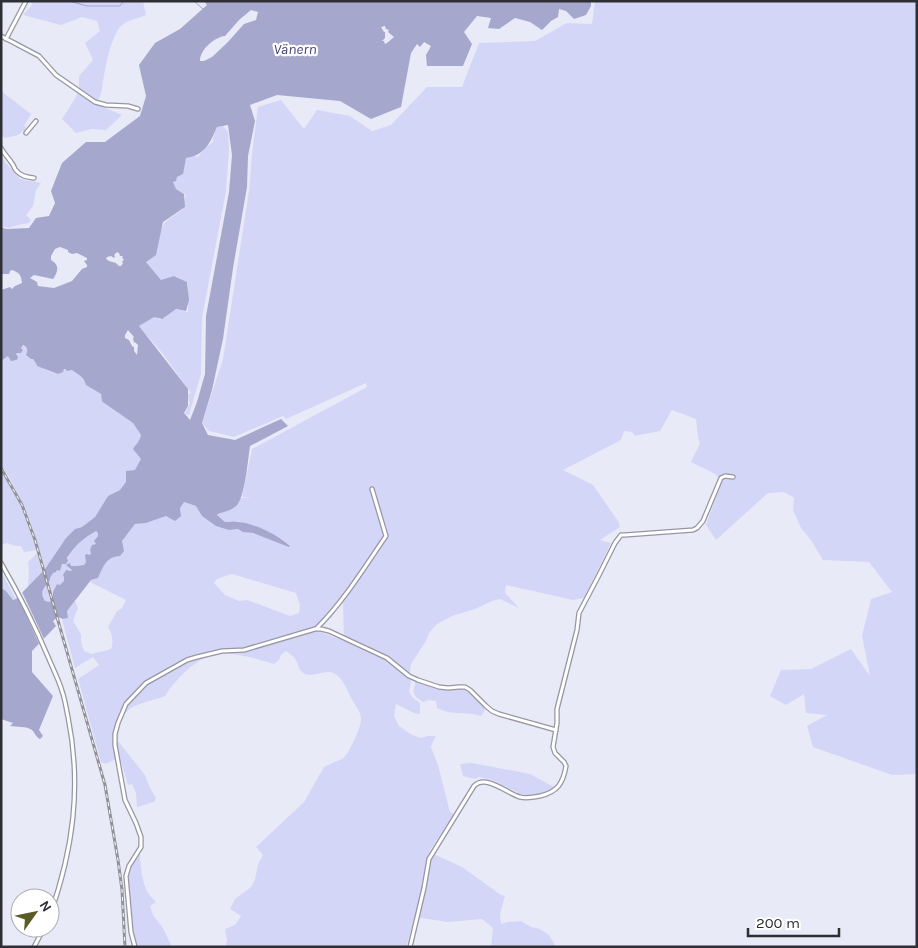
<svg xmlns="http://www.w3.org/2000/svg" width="918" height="948" font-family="Karla,sans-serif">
<rect width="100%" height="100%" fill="#e9eaf7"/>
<!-- green -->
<g fill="#d4d6f8" fill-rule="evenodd">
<path d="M31 1H143L146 15C138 19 128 19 121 26 110 37 104 74 102 89 101 95 98 100 96 104L122 115 106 130 92 129 76 133 62 119 76 97 79 89V76L93 60 85 43 100 31 97 21 82 17 61 25 23 15 32 5Z"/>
<path d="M595 1H917V774L892 775 813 747 807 726 827 715 806 713 804 694 786 705 770 696 781 670 811 669 851 649 870 676 862 636 871 599 892 592 869 562 823 560 811 540 801 528 793 510 794 498 784 492 768 493 716 540 706 525 722 480 715 474 691 462 700 443 698 438 696 419 672 410 660 431 635 436 632 432 624 431 621 440 563 470 593 485 618 521 620 527 600 540 611 543 584 598 573 600 506 585 505 593 519 608 500 599 492 601 475 609 452 616 437 624 429 633 426 641 411 664 410 670 411 684 409 691 412 697 420 703V714L414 713 396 704 394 716 399 726 412 735 421 738 428 736H436L433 742 431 747 438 765 450 812 454 814 429 852 462 867 501 895 505 896 500 914 501 924 508 922 521 921 531 927 540 929 549 935 556 947H491L493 928 482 919 448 922 415 917 406 947H225L227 941 225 929 235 925 241 916 230 909 235 899 251 887 255 880 258 864 263 855 256 847 304 802 324 767C329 764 336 762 342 759 348 756 360 729 361 721 362 712 354 704 350 696 347 689 343 679 335 674 326 668 315 678 305 674 299 671 299 667 297 662 295 657 290 654 286 651L281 655 279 660 274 664C239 654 214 644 185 672 177 680 170 687 165 696 134 707 120 703 118 741L145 775 149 786 156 798 154 802 137 807 136 793 132 784 128 785 121 762 114 760 106 764 101 762 79 682 78 679 99 665 93 657 75 668 62 620 68 618 67 611 75 601 78 608 73 621 81 634V642L84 651 91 654 111 649C114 642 112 633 108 627L117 611 122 608 126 600 90 582 91 580 98 578C102 568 105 560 117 556L122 547V541L135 524 146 523 166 516 171 518 184 502 196 506 202 516 229 530 238 529 290 545 277 536 237 521 225 522 217 515C227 510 236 510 240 498H252L242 497 252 449 367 387 366 383 286 419 283 416 234 437 209 431 202 423 223 359 249 191 252 154 258 107 281 100 304 129 317 110 350 116 372 131 391 125 427 87H462L479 43 535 41 567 23 592 24ZM232 574 296 593 300 605 299 613 290 616 247 600 239 601 225 595 214 583 217 579ZM343 600 344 641 318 631 321 624 331 618Z"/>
<polygon points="1,91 31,114 24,126 27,128 18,135 5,138 1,135"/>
<polygon points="223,126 228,132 229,149 226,191 202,318 201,374 189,415 185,414 190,403 187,395 191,393 163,354 139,326 154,316 160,320 174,309 188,312 188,283 176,276 161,280 146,262 165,222 183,209 186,195 176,189 173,182 176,181 175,178 183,174 182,163 189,155 198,157 205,148 213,142 213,138 217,127"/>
<polygon points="1,154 6,163 20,179 41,183 36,190 33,206 26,215 31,220 29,223 18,225 9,228 1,226"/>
<path d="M22 345 26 347C32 363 42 370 58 374L66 369H72L79 374 88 386 101 394 105 404 133 423 141 435 140 441 135 445 142 459 136 470 120 490 108 496 95 517 82 527 75 529 66 538 45 569 31 523 11 480 1 465V361L8 356 15 361 18 359 16 354 23 351 22 348H21Z"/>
<polygon points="1,471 19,502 37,550 24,552 21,546 16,546 7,543 1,545"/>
<path d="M96 531 98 533V536L94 541 96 544 93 545 92 553 84 565 76 566H71L70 563 73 570 71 571 68 570 64 581 60 586 57 584 53 592V597L50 602 45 601C39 592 44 588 50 580 50 575 53 573 57 570L60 571 62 564 66 563C71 548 82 539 96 531Z"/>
<polygon points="37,553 42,572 28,587 29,572 28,562"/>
<polygon points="1,571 16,599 13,600 6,591 1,588"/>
<path d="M415 679 440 688 462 689 467 691 486 709 481 716C465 711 453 716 437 708L436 701 429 700 423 702 416 697 413 692 415 685Z"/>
<polygon points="472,763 530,774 554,787 551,791 546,793 536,795 522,795 492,780 479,777 475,779 463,776 460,764"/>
<path d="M140 853C140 862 142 881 146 889 148 894 152 898 156 902L150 906 153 915 163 928 172 947H137C130 934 126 883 129 869 131 862 135 858 140 853Z"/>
</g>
<!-- water -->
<path fill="#a5a7cd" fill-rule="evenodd" d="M204 1H591V6L586 15 574 19 566 11 559 9 558 17 551 21 542 30 530 22 515 18 499 29 488 28 491 18 477 16 464 32 472 44 463 66H427L426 55 431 46 424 42 420 47 417 44 411 53 401 107 371 119 340 101 277 95 250 105 255 121 248 156 247 187 233 268 223 339 212 390 202 423 208 435 235 440 281 419 288 426 250 446C248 459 245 496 237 505 233 510 224 512 218 514L217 515 225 522C229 522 233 521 238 522 254 523 278 535 290 546L289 547 253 533 243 532 238 529 229 530 216 526 202 516 196 506 184 502 180 508 181 516 175 521 166 516 146 523 135 524 122 541 124 551 120 556C106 557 103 567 98 578L91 580 67 611 68 618 63 619 58 617 53 621 56 626 32 651V672L53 696 39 730 43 736 40 739C36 737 35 733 32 730 26 726 17 727 10 726L13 723 1 719V588L6 591 13 600 16 599 45 569 66 538 75 529 82 527 95 517 108 496 120 490 126 482V471L135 470 141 459 133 449C136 444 140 441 141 435L133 423 104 403 102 401 101 394 86 385C84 377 78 374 72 370L67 371 65 369H64L63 372 58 374 37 366V365L33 359H31L26 355C28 351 28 347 23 345L21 348 23 350 21 353H17L16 354 18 357 17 360 11 361 8 356 1 361V290L10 287 12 289 15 286 22 283C21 275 20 273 12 270L10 271 9 274H1V227L6 229 29 228 36 218 49 216 55 203 51 191 62 163 86 142H105L140 116 146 96 139 65 155 43 180 29 207 5ZM251 10 258 12 256 20 244 24 227 43 212 57 204 61H200C200 49 215 37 225 36L239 20ZM385 26 386 29 389 30 388 32 394 37 387 43 385 44 384 41H382L385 38V32H384L381 27ZM228 125 232 155 229 192 206 316 205 374 197 402 190 420 184 413 188 406V389L139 326 154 317 162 319 176 309 186 311 189 300 187 282 174 276 161 280 146 262 156 255 163 222 185 207 184 194 176 189 173 182 176 181 177 177 183 174 186 158C205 155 210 143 217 127ZM60 247 68 250V252L72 254 77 253 87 258V260L84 261 87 265V267L82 269 72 281 54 288 38 286 37 282 30 278 34 275 53 279C58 272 60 265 51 260V256L55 249ZM117 252 119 253 120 256H123L122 257 124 260 122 261 123 263 121 266H119L116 263 109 261 106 259 107 257 111 256 114 258 115 256 114 255ZM128 330 134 337 133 338 134 343 135 342 138 345 137 355 134 351V347L132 346 129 340 125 338V335ZM96 531 98 533V536L94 541 96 544 92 545 90 550 91 553 90 555 87 554 85 555 86 562 84 565 76 566H71L70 563 66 565 72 570 71 571 66 570 63 575 64 577V581L60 585 57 584 53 592V597L50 602 45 601C39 592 44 588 50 580V578L53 573 56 572 57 570 60 571 62 564H66L68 561 67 558C75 545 84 538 96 531Z"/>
<!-- pier -->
<polygon fill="#e9eaf7" points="22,592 45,641 40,646 17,595"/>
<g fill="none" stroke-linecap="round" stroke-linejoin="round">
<!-- stream -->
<g stroke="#a5a7cd" stroke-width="1">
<polyline points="69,1 87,6 120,6 124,1"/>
<polyline points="194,1 203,9"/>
</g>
<defs>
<g id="minor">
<polyline points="1,36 39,56 56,75 95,102 106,105 128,106 138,109"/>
<polyline points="6,39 26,1"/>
<polyline points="26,133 36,121"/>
<path d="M1 148C4 154 8 157 11 162 13 164 14 167 15 169 20 176 26 177 34 178"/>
<path d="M1 563C19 594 35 626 49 659 53 669 59 680 62 691 65 699 66 708 68 717 82 786 73 850 50 915"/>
<path d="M317 628C344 601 364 568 386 536L372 489"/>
<polyline points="34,947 44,928"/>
<polyline points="135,947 131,932 126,876 129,866 141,847 141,837 136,823 125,800 115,745 115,734 118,723 126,704 146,683 187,660 197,657 222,651 244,650 315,629 321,629 329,631 387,658 409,676 418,680 439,687 448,688 459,687 465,687 470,690 486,706 492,711 499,714 556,730"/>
<path d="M410 947 424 888 429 859 474 786C486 774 506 793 520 797 526 799 533 797 540 796 557 792 563 784 566 766L564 762 555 753 553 747 557 723V709L577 630 579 613 599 575 615 543 621 535H625L693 530 697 528 703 521 721 478 725 476 733 477"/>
</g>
</defs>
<!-- minor casing -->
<use href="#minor" stroke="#9696a2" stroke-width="5.5"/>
<!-- minor -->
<use href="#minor" stroke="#fff" stroke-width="3"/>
<defs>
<polyline id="rail" points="1,468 22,505 35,540 105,785 118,860 122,890 125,947"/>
</defs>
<!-- rail casing -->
<use href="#rail" stroke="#90919a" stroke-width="3"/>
<!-- rail -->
<use href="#rail" stroke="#fff" stroke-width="1" stroke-dasharray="4" stroke-linecap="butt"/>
</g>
<g text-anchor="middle" stroke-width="4.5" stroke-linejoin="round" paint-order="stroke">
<!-- water labels -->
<g font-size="15" font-style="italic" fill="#444377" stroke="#fff">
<text x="295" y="54">Vänern</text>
</g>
</g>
<!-- border -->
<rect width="918" height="948" fill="none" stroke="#2e2f34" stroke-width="5"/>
<!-- north arrow -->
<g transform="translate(35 913) rotate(57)"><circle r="24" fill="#ffffff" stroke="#abacae"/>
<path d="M0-4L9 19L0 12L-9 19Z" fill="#5c5b28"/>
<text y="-8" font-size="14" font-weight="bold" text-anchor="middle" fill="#2e2f34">N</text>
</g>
<!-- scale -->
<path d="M748 928v8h91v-8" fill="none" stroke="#2e2f34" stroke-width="2.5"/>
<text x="756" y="928" font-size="15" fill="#2e2f34" stroke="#ffffff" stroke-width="4" paint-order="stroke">200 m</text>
</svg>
